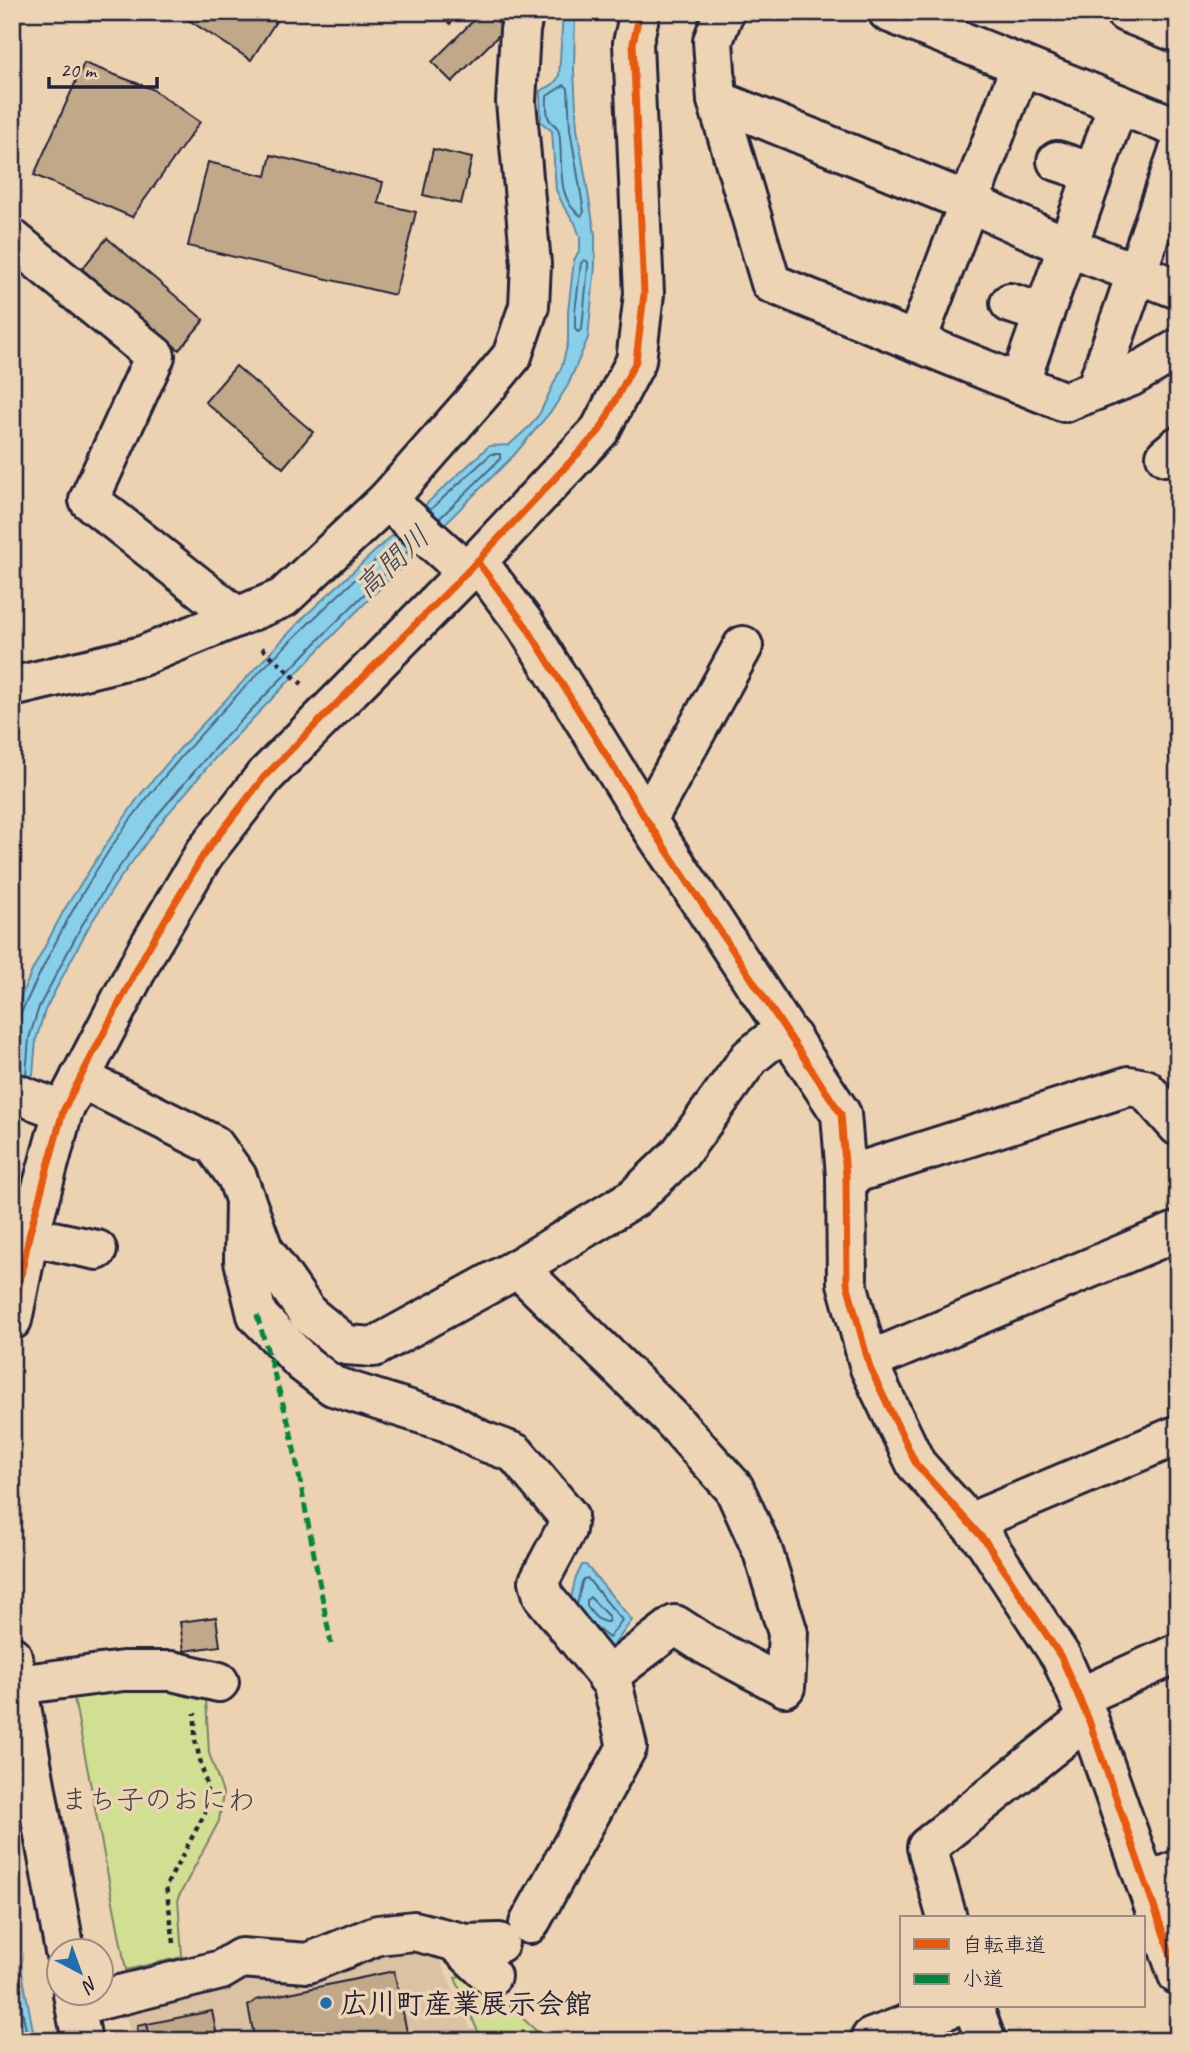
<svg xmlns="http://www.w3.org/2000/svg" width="1190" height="2053" font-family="Caveat,'Klee One',sans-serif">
<rect width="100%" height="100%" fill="#ecd2b0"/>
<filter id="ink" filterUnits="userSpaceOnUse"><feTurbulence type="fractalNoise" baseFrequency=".0143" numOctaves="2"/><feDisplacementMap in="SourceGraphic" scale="14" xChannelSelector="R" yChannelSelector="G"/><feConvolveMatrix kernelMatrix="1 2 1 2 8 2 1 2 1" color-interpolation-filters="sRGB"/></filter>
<g filter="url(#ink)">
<!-- built -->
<polygon fill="#dbc2a2" points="432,1942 476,2041 131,2041 126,2014 220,1985 250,1973"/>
<!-- green -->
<g fill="#d1df93" stroke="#7a8067" stroke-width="2">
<polygon points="154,1688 206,1699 209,1753 223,1793 219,1821 178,1898 182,1957 126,1970 73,1693"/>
<polygon points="470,1970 544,2038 548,2041 482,2041 455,1978"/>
</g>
<!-- water -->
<g fill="#88cfea" stroke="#5f8aa4" stroke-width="2">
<path d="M563 12H575L574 71 577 128 595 234V266L588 338 568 385 553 409 514 455 335 633 215 758 166 816 118 881 88 928 45 1010 36 1040 33 1074 12 1125V1017L32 971 64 910 105 846 140 795 183 745 306 615 489 446 509 445 530 426 540 413 562 366 568 342V312L574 260 580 249V237L575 223 564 207 556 190 552 131 541 122 540 91C548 87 555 85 559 76Z"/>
<polygon points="582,1565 586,1565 632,1620 613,1646 605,1648 569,1609 575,1580"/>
<polygon points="12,1919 35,2041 12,2041"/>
</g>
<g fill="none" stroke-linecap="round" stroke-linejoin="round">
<!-- shore -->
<g stroke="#4b6781" stroke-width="2">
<path d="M564 85 568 88 570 129 584 212 581 216C554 198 564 159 559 132 557 124 552 125 549 119 546 114 547 102 547 96Z"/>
<polygon points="585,260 588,262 588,266 582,329 578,332 575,329 575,312 581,263"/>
<polyline points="430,510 491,454 500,454 500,459 439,519"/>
<path d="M12 1017 18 1016 21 1013C56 938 95 863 147 798 222 704 310 620 399 539"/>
<polyline points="26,1075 29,1038 39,1007 82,925 112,877 160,812 210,753 330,628 410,549"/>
<path d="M590 1597 609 1617 608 1622C598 1622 592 1614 587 1606V1600Z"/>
<polyline points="577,1605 582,1582 584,1579 587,1578 622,1620 609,1638 595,1627"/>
<polyline points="12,1955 28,2041"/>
</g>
</g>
<!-- building -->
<g fill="#c1a889" stroke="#22223b" stroke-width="2">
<polygon points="176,12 282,12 251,60"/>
<polygon points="437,12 461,12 450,24"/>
<polygon points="482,12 487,12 505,29 452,82 432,62"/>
<polygon points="84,63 152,89 200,122 132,217 34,175"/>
<polygon points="433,149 472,158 461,204 423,195"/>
<polygon points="271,155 383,182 378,203 416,212 395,295 188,246 208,162 266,176"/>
<polygon points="107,238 204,320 179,350 82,269"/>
<polygon points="236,366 313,432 283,468 205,402"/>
<polygon points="216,1617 220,1646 184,1651 180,1622"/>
<polygon points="394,1971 409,2041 255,2041 248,2006 256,2000"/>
<polygon points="212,2011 218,2041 150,2041 147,2024"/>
<polygon points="147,2024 150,2041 140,2041 137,2026"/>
</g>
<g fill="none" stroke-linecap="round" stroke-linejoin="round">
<defs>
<g id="minor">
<polyline points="724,12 713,41 717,100 771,283 1065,402 1130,377 1178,349"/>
<polyline points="888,12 1178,128"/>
<polyline points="717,100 968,202 1068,247 1178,289"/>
<polyline points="1057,161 1094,173"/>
<polyline points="12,239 155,356 89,500 237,617"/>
<polyline points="1010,303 1044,314"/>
<polyline points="916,342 1021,65"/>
<polyline points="1019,384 1118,104"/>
<polyline points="1096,390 1178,153"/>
<polyline points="1166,456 1178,446"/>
<polyline points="387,500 467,572"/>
<polyline points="477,561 526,626 642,813 841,1114 846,1176 847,1283 870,1368 916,1464 986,1542 1061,1657 1088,1718 1178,1975"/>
<polyline points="12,687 142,656 283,598 387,500 483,391 512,356 529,306 531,264 516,102 520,30 524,12"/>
<polyline points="647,820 743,646"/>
<polyline points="80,1078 214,1145 237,1177 263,1249 308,1314 346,1345 374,1347 518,1268 634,1198 679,1155 750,1057 771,1040 792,1038"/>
<polyline points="12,1092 63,1111"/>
<polyline points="846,1176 1129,1086 1145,1089 1178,1126"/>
<polyline points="245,1199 244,1261 257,1315 303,1363 333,1386 448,1422 480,1440 515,1453 568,1516 566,1530 539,1581 543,1596 612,1682 627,1747 529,1924"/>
<polyline points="29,1236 97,1250"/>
<polyline points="518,1268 670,1417 734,1488 763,1552 788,1633 785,1687 706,1645 675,1625 607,1677"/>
<polyline points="12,1320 29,1236 63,1111 146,952 204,854 264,777 467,572 600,430 636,361 644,294 633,43 640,12"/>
<polyline points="869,1361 1178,1231"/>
<polyline points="969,1523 1178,1435"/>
<polyline points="12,1656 65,1952"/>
<polyline points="17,1685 123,1671 172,1671 219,1682"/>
<polyline points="1080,1697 1178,1653"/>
<polyline points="1146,1884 1178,1870"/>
<polyline points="947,1918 927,1847 1088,1718"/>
<polyline points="454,1941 491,1976"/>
<polyline points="73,1994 82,2041"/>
<polyline points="75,2006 221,1970 241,1958 308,1963 378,1935 414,1931 466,1944 499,1943"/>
<polyline points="973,2006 986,2041"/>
<polyline points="870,2041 871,2038 956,2006"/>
</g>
<polyline id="highway" points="1125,12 1178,33"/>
</defs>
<!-- minor casing -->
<use href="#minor" stroke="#22223b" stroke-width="44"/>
<!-- highway casing -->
<use href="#highway" stroke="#22223b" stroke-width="44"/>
<!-- path -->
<g stroke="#22223b" stroke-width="4.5" stroke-dasharray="5 5" stroke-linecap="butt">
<polyline points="262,648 302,684"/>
<polyline points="174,1943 166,1886 205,1813 207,1787 195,1740 195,1713"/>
</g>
<!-- minor -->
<use href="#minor" stroke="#edd4b5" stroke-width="38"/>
<!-- highway -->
<use href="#highway" stroke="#edd4b5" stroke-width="38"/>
<!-- quiet -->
<polyline stroke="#00873e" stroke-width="5" stroke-dasharray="10 5" stroke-linecap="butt" points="257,1315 290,1428 331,1644"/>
<defs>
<g id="cycleway">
<polyline points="477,561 526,626 642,813 841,1114 846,1176 847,1283 870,1368 916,1464 986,1542 1061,1657 1088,1718 1178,1975"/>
<polyline points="12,1320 29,1236 63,1111 146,952 204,854 264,777 467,572 600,430 636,361 644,294 633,43 640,12"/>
</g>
</defs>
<!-- cycleway casing -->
<use href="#cycleway" stroke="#edd4b5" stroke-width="11"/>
<!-- cycleway -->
<use href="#cycleway" stroke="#e8590c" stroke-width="7"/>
</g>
</g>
<!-- markers -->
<circle fill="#1f6fb2" stroke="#edd4b5" stroke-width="2.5" cx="326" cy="2003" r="7"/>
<g text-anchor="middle" stroke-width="7" stroke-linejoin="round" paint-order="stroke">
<!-- park labels -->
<g font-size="28" fill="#3c3e48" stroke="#edd4b5">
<text x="158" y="1809">まち子のおにわ</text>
</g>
<!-- poi labels -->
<g font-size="28" font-weight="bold" fill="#22223b" stroke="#edd4b5" text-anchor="start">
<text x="340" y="2013">広川町産業展示会館</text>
</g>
<!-- water labels -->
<g font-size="30" font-style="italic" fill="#36455e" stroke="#edd4b5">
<text transform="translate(392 562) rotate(-43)" y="10">高間川</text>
</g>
</g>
<!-- margin -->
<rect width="1190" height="2053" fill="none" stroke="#edd4b5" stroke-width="42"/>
<rect x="21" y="21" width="1148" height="2011" fill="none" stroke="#22223b" stroke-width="2.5" filter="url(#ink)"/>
<!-- legend -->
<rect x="900" y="1916" width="245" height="91" fill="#edd4b5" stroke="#9c8d84" stroke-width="2"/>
<rect x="914" y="1939" width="35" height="10" fill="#e8590c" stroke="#9c8d84" stroke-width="2"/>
<text x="962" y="1952" font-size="21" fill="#22223b">自転車道</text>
<rect x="914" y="1974" width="35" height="10" fill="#00873e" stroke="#9c8d84" stroke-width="2"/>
<text x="962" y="1986" font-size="21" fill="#22223b">小道</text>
<!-- north arrow -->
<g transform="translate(80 1972) rotate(139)"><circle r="33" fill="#edd4b5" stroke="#9c8d84" stroke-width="2"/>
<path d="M0-5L12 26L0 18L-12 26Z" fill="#1f6fb2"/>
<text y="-10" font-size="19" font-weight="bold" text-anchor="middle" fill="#22223b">N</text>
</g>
<!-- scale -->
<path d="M49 77v10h108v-10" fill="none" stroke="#22223b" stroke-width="3.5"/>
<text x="60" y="77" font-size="21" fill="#22223b" stroke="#edd4b5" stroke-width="5" paint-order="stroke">20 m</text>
</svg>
